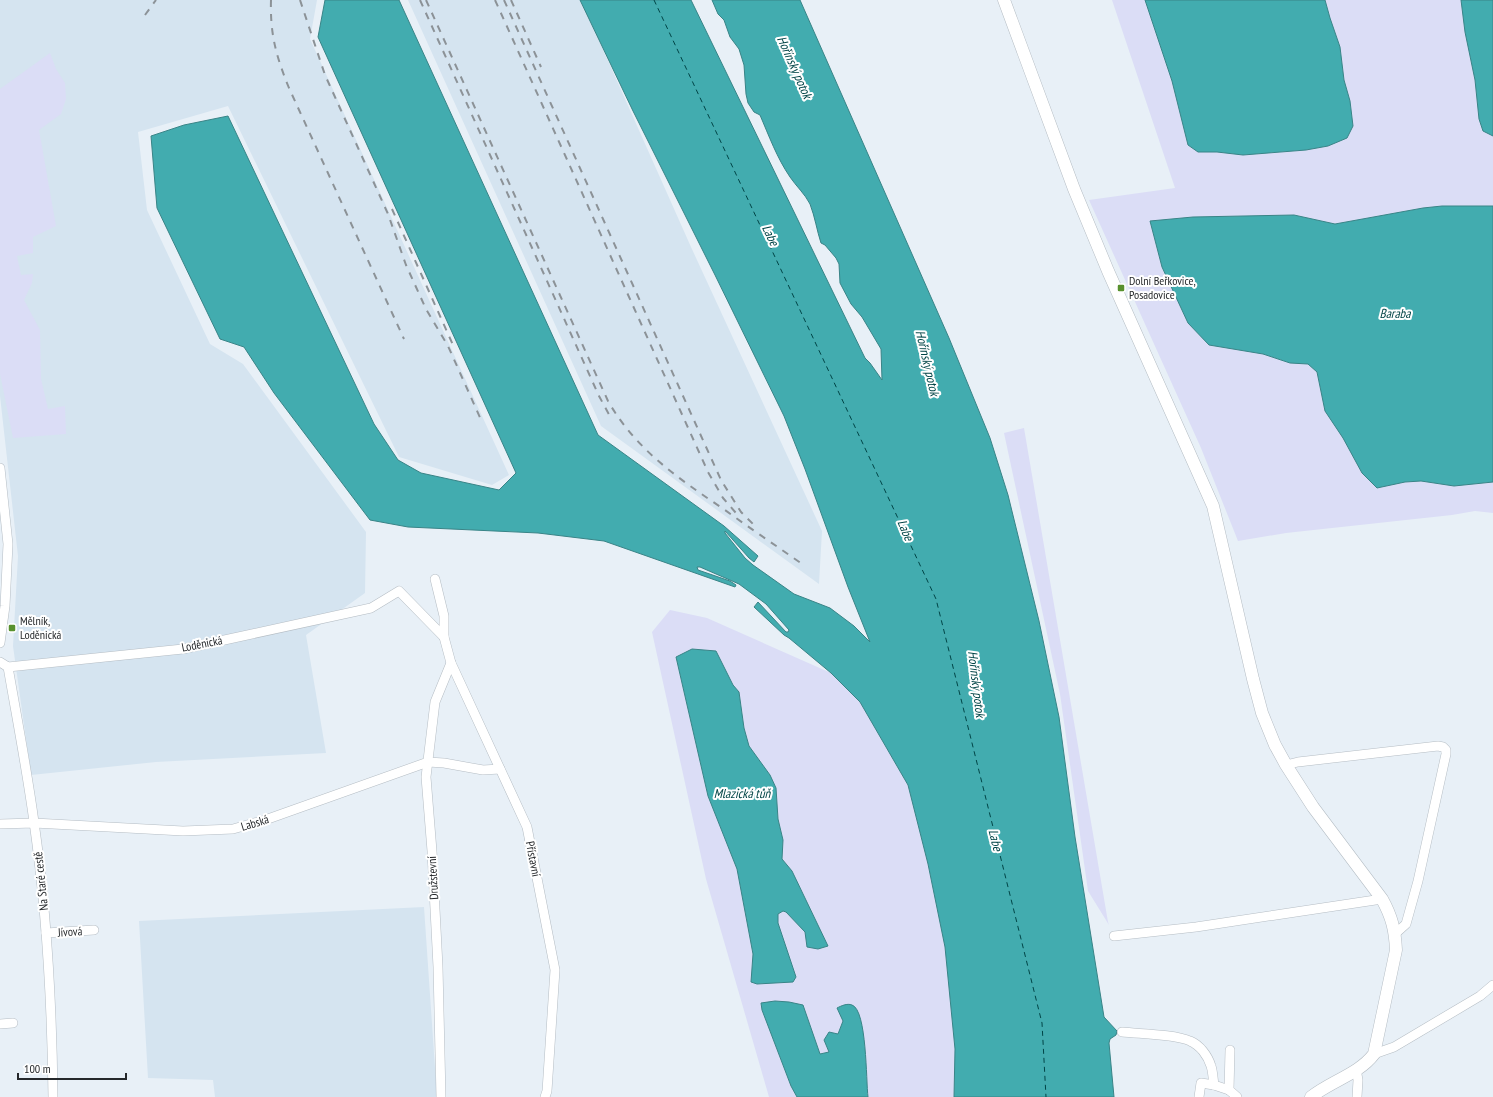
<svg xmlns="http://www.w3.org/2000/svg" width="1493" height="1097" font-family="'PT Sans Narrow',sans-serif">
<rect width="100%" height="100%" fill="#e8f0f7"/>
<!-- built -->
<g fill="#d5e4f0">
<polygon points="0,0 317,0 310,39 509,475 492,485 399,457 228,106 138,132 147,210 210,344 243,364 366,532 365,593 306,635 326,753 156,762 31,775 13,646 18,556 0,396"/>
<polygon points="408,0 581,0 691,247 822,531 819,584 601,426"/>
<polygon points="424,907 437,1097 215,1097 213,1080 148,1078 139,921"/>
</g>
<!-- green -->
<g fill="#dbddf6" fill-rule="evenodd">
<polygon points="1112,0 1145,0 1172,81 1188,145 1198,152 1217,152 1243,155 1271,153 1306,150 1347,138 1353,126 1350,101 1344,80 1340,47 1330,18 1325,0 1461,0 1470,56 1475,80 1479,119 1483,131 1493,136 1493,206 1442,206 1423,208 1335,224 1294,215 1193,217 1150,221 1162,267 1188,323 1209,345 1263,354 1290,363 1308,364 1317,372 1325,411 1343,438 1405,482 1421,481 1454,486 1493,482 1493,513 1475,511 1452,515 1286,533 1238,541 1201,448 1089,200 1175,188"/>
<polygon points="50,53 56,69 65,83 66,99 61,114 39,130 56,226 33,237 33,253 17,256 21,275 33,274 32,283 24,300 40,330 41,379 48,409 65,406 66,434 13,438 0,374 0,89"/>
<polygon points="1024,428 1108,922 1109,925 1088,891 1060,694 1004,433"/>
<path d="M670 610 707 618 831 673 860 702 908 785 928 864 945 947 955 1049 954 1097H868C866 1071 866 1045 861 1020L843 1021 838 1034 829 1032V1052L820 1054 803 1006C789 1001 776 1001 761 1003L762 1010 791 1086 797 1097H769L706 879 652 632ZM678 657 733 685 739 692 742 709 744 728 749 746 770 775 775 788 778 818 783 840 782 859 792 871 828 946 818 949 805 932 786 912 783 911 778 914V923L796 977 793 982 757 984 751 982 753 954 737 869 708 796 676 658Z"/>
</g>
<!-- water -->
<g fill="#42acaf" stroke="#398487">
<path d="M325 0H399L598 435 724 526 758 556 754 562 749 558 725 531V533L745 558 753 565 794 594 830 608 854 626 870 642 848 587 805 469 784 416 715 275 633 111 580 0H691L865 358 870 363 882 380 881 349 862 317 851 304 840 283 839 264 836 258 825 245 821 243C817 231 815 217 810 204 805 194 796 186 790 177 777 158 769 136 760 115L754 112 748 103 746 94 744 65 739 49 730 37 724 20 718 14 712 0H800L949 338 990 438 1008 495 1039 621 1059 717 1075 837 1104 1017 1117 1031 1116 1035 1110 1039 1109 1043 1114 1097H954L955 1049 945 947 928 864 908 785 860 702 831 673 789 638 784 635 754 607 758 602 786 632H788L789 630 766 604 739 584 700 567H697L698 570 730 581 736 585 735 587 604 541 538 533 408 527 370 520 274 393 244 347 220 339 157 208 151 136 184 125 228 116 374 424 398 460 421 473 499 490 516 473 318 37Z"/>
<polygon points="1145,0 1325,0 1330,18 1340,47 1344,80 1350,101 1353,126 1347,138 1328,146 1306,150 1243,155 1217,152 1198,152 1188,145 1172,81"/>
<polygon points="1461,0 1493,0 1493,136 1483,131 1479,119 1475,80 1465,32"/>
<polygon points="1442,206 1493,206 1493,482 1454,486 1421,481 1405,482 1377,488 1362,473 1343,438 1325,411 1317,372 1308,364 1290,363 1263,354 1209,345 1188,323 1162,267 1150,221 1193,217 1294,215 1335,224 1423,208"/>
<polygon points="692,649 716,651 733,685 739,692 744,728 749,746 770,775 776,788 778,819 783,840 782,859 792,871 828,946 818,949 807,947 805,932 786,912 783,911 778,914 778,923 796,977 793,982 757,984 751,982 753,954 737,869 708,796 676,657"/>
<path d="M775 1001 789 1002 803 1005 820 1054 829 1052 824 1040 829 1032 838 1034 843 1021 837 1008C841 1006 847 1003 852 1005 867 1010 866 1081 868 1097H797L791 1086 762 1010 761 1003Z"/>
</g>
<g fill="none" stroke-linecap="round" stroke-linejoin="round">
<!-- ferry -->
<polyline stroke="#004446" stroke-width="1" stroke-dasharray="5 4" stroke-linecap="butt" points="654,0 936,599 1042,1023 1046,1097"/>
<defs>
<g id="street">
<polyline points="0,468 8,544 5,606 0,643"/>
<polyline points="435,579 444,616 444,637"/>
<polyline points="0,662 8,667 183,649 371,608 399,591 444,637 451,663 527,827 555,970 547,1091 545,1097"/>
<path d="M8 667C17 719 27 770 34 822 47 913 52 1005 53 1097"/>
<polyline points="1286,765 1298,762 1438,746 1443,747 1446,750 1446,754 1418,881 1406,924 1396,933"/>
<polyline points="0,824 34,823 183,831 233,829 265,820 428,762 444,763 483,770 500,769"/>
<polyline points="46,933 94,930"/>
<polyline points="1114,936 1196,927 1382,899"/>
<polyline points="0,1024 13,1023"/>
<path d="M1122 1032C1140 1034 1174 1034 1190 1041 1200 1045 1208 1056 1211 1066 1213 1072 1213 1079 1214 1085"/>
<polyline points="1230,1050 1229,1090 1237,1097"/>
<polyline points="1374,1054 1394,1047 1480,996 1493,985"/>
<polyline points="1356,1069 1358,1080 1357,1097"/>
<polyline points="441,1097 438,967 432,851 426,777 435,702 451,663"/>
<polyline points="1199,1097 1201,1083 1214,1085 1229,1090"/>
</g>
<path id="secondary" d="M1004 0 1074 189 1108 271 1213 506 1253 679 1262 713 1275 745 1286 765 1313 807 1382 899C1392 917 1395 930 1396 950L1374 1054C1359 1074 1331 1081 1311 1097"/>
</defs>
<!-- street casing -->
<use href="#street" stroke="#b5bdc4" stroke-width="10"/>
<!-- secondary casing -->
<use href="#secondary" stroke="#b5bdc4" stroke-width="13"/>
<!-- street -->
<use href="#street" stroke="#fff" stroke-width="9"/>
<!-- secondary -->
<use href="#secondary" stroke="#fff" stroke-width="12"/>
<!-- rail -->
<g stroke="#8c9297" stroke-width="2" stroke-dasharray="7 7" stroke-linecap="butt">
<path d="M271 0C270 34 276 56 289 88L404 339"/>
<polyline points="300,0 325,75 388,214 406,265 426,309 448,346 482,422"/>
<polyline points="420,0 599,396 612,420"/>
<path d="M426 0 608 401C636 450 679 479 725 510 751 529 778 547 805 566"/>
<polyline points="495,0 708,472 723,498 736,513"/>
<polyline points="504,0 721,480 741,512 756,527"/>
<polyline points="511,0 541,67"/>
<polyline points="145,15 156,0"/>
<polyline points="392,209 453,345"/>
</g>
</g>
<!-- markers -->
<g fill="#58912e" stroke="#fff" stroke-width="1.5">
<rect x="1117" y="284" width="8" height="8" rx="2"/>
<rect x="8" y="624" width="8" height="8" rx="2"/>
</g>
<g text-anchor="middle" stroke-width="4" stroke-linejoin="round" paint-order="stroke">
<!-- poi labels -->
<g font-size="12" fill="#25282b" stroke="#fff" text-anchor="start">
<text x="1129" y="285">Dolní Beřkovice,<tspan x="1129" dy="14">Posadovice</tspan></text>
<text x="20" y="625">Mělník,<tspan x="20" dy="14">Loděnická</tspan></text>
</g>
<!-- street labels -->
<g font-size="12" fill="#25282b" stroke="#fff">
<text transform="translate(202 644) rotate(-11)" y="4">Loděnická</text>
<text transform="translate(255 823) rotate(-17)" y="4">Labská</text>
<text transform="translate(533 859) rotate(79)" y="4">Přístavní</text>
<text transform="translate(433 878) rotate(-93)" y="4">Družstevní</text>
<text transform="translate(41 881) rotate(-96)" y="4">Na Staré cestě</text>
<text transform="translate(70 932) rotate(-3)" y="4">Jívová</text>
</g>
<!-- water labels -->
<g font-size="13" font-style="italic" fill="#004446" stroke="#fff">
<text transform="translate(795 67) rotate(66)" y="5">Hořínský potok</text>
<text transform="translate(771 235) rotate(64)" y="5">Labe</text>
<text x="1395" y="318">Baraba</text>
<text transform="translate(928 363) rotate(77)" y="5">Hořínský potok</text>
<text transform="translate(906 530) rotate(67)" y="5">Labe</text>
<text transform="translate(977 684) rotate(83)" y="5">Hořínský potok</text>
<text x="742" y="798">Mlazická tůň</text>
<text transform="translate(996 840) rotate(76)" y="5">Labe</text>
</g>
</g>
<!-- scale -->
<path d="M18 1073v6h108v-6" fill="none" stroke="#25282b" stroke-width="2"/>
<text x="24" y="1073" font-size="12" fill="#25282b" stroke="#ffffff" stroke-width="3" paint-order="stroke">100 m</text>
</svg>
